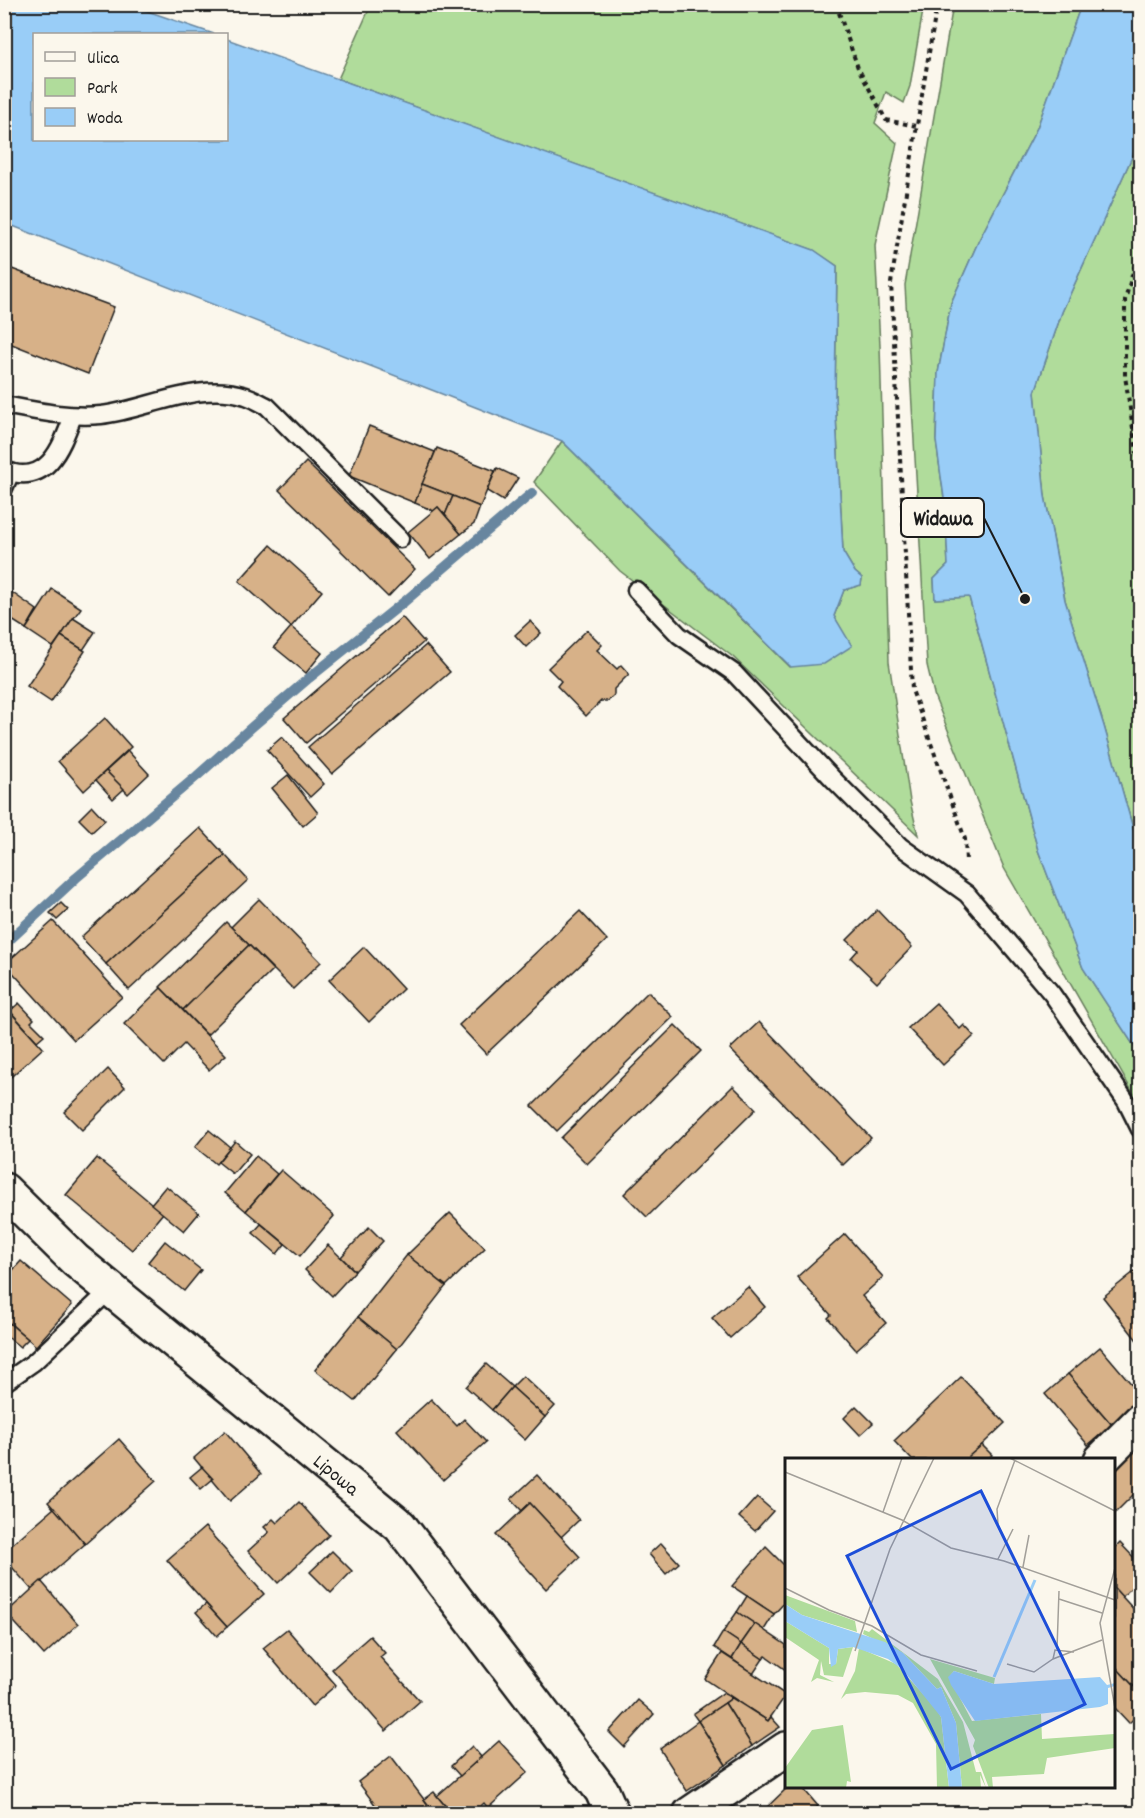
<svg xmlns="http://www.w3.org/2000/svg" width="1145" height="1818" font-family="Dekko,sans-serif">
<rect width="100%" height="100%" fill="#fbf7ec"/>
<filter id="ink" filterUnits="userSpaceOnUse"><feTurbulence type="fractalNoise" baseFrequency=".0167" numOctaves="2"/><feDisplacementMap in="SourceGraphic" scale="12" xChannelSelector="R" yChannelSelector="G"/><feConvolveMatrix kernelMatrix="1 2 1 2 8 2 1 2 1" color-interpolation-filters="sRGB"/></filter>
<g filter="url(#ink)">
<!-- green -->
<g fill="#b0dc9b" stroke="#667c5c" stroke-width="1.5">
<polygon points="371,5 924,5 910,86 904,103 886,92 875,123 897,143 875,245 880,346 889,662 910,801 918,835 733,657 620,571 534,482 562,441 790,667 851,646 834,616 844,590 861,585 862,578 855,572 843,552 835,396 837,266 813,250 338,79"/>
<polygon points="953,5 1081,5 1037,128 979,240 951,303 938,373 936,440 945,505 948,565 934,579 935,599 969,597 1038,850 1083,968 1140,1055 1140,1105 1004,868 935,698 927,665 905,285"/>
<polygon points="1140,139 1140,853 1104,726 1065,600 1045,496 1035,392 1062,312"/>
</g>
<!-- water -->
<g fill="#99cdf7" stroke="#67869f" stroke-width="1.5">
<polygon points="4,5 130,5 214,34 34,34 34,140 226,140 227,39 814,250 837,266 835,396 843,552 855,572 862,578 861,585 844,590 834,616 852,646 824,664 791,667 562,441 5,223"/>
<polygon points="1081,5 1140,5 1140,139 1062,312 1035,392 1045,496 1065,600 1104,726 1140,853 1140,1055 1083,968 1038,850 969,597 935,599 934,579 948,565 945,505 936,441 938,373 951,303 979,240 1037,128"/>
</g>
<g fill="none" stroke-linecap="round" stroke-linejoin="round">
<!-- stream -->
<polyline stroke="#67869f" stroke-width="10" points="4,945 76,878 197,776 253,726 309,678 404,602 532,493"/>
</g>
<!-- building -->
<g fill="#d7b188" stroke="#1c1c1c" stroke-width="1.5">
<polygon points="4,266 114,307 88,374 4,341"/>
<polygon points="369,426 435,452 415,503 349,476"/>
<polygon points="437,448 495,471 480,507 422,484"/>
<polygon points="306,462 415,569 388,597 279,490"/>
<polygon points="497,468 518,478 503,501 487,491"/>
<polygon points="422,484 453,496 445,515 438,507 434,511 415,503"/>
<polygon points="453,496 480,507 474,524 461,534 445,515"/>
<polygon points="438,507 461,534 430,559 408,532"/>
<polygon points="271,545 322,591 291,627 239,581"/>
<polygon points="4,587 37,610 26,629 4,615"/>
<polygon points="52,589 81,608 53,647 26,629"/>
<polygon points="402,617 424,642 306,743 284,718"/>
<polygon points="73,618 95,632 83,650 61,636"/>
<polygon points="530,621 541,633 526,647 515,635"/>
<polygon points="291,627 322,653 306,673 274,647"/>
<polygon points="587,630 602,645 597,650 617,669 621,665 629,674 614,689 614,695 608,701 601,701 586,716 557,686 561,681 548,668"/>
<polygon points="61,636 85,651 51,702 27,686"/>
<polygon points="426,645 450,672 332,774 308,747"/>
<polygon points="105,718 131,747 84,791 58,761"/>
<polygon points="282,737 324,784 310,797 267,750"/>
<polygon points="128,751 149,774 128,794 106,771"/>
<polygon points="106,771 124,789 113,799 96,780"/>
<polygon points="288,775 318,813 303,826 272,788"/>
<polygon points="92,806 105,820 92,832 79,819"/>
<polygon points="200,828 225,855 106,964 81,937"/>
<polygon points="225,855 248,880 129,990 106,964"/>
<polygon points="259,899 321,962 293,989 231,927"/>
<polygon points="61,903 68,910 57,920 50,913"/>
<polygon points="877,910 912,947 877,983 851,958 858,950 847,940"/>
<polygon points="580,911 607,940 486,1054 459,1025"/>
<polygon points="53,921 122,997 74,1040 5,964"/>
<polygon points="226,922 249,945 183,1010 160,987"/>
<polygon points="249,945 273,970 207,1035 183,1010"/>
<polygon points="364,947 403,989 369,1022 329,980"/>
<polygon points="161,988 226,1055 209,1070 184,1044 164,1064 124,1024"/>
<polygon points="648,992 673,1017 557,1131 532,1106"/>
<polygon points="19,1003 34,1019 31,1022 44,1035 37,1041 10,1011"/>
<polygon points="936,1003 960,1029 964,1025 974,1036 943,1065 908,1028"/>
<polygon points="4,1005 43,1048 4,1083"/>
<polygon points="759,1022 871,1138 843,1165 730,1049"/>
<polygon points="675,1025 701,1051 587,1164 561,1138"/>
<polygon points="108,1069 125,1087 82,1130 64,1112"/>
<polygon points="733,1086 756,1109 647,1217 624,1194"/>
<polygon points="209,1130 230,1147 216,1164 195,1147"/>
<polygon points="235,1141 250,1154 233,1174 218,1162"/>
<polygon points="256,1156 277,1174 246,1211 225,1193"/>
<polygon points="97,1158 163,1213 132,1250 66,1195"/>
<polygon points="281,1170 334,1216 300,1256 246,1211"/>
<polygon points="166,1186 199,1213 184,1231 151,1204"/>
<polygon points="450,1213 485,1248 446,1286 407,1255"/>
<polygon points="261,1224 285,1244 277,1254 253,1233"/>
<polygon points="369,1227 383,1241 355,1271 341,1257"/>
<polygon points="845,1234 883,1277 862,1296 886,1323 856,1350 828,1318 831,1315 797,1277"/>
<polygon points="165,1241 201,1270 184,1291 148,1262"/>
<polygon points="328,1245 355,1271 332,1296 305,1270"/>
<polygon points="407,1255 446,1286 397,1349 358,1317"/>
<polygon points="21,1261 72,1305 36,1346 4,1318 4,1280"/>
<polygon points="1140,1267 1140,1344 1103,1297"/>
<polygon points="748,1287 765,1307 730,1338 712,1318"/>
<polygon points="358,1317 397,1349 355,1401 315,1370"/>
<polygon points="9,1323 28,1339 20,1347 4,1334 4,1328"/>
<polygon points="1100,1347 1140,1394 1140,1400 1112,1425 1068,1374"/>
<polygon points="486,1364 512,1387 492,1410 466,1387"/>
<polygon points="1068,1374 1112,1425 1088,1445 1045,1394"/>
<polygon points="523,1376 555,1406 545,1417 512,1387"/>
<polygon points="961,1377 1005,1423 966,1460 912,1460 894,1441"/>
<polygon points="512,1387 545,1417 525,1440 492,1410"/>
<polygon points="431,1399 457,1426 464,1419 486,1442 443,1480 397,1430"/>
<polygon points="856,1406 873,1423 860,1435 844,1418"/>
<polygon points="225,1431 261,1474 230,1501 194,1458"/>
<polygon points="119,1439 156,1481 85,1544 48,1502"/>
<polygon points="982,1445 992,1455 987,1460 970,1460 968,1457"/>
<polygon points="1133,1445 1140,1453 1140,1488 1114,1514 1114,1464"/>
<polygon points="202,1467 213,1479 201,1489 190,1477"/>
<polygon points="537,1475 579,1520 561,1537 530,1503 522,1511 511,1499"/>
<polygon points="757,1497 773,1511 755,1531 739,1517"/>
<polygon points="299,1502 329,1535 278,1583 248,1551 269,1532 264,1527 273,1519 277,1523"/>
<polygon points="530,1503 580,1557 546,1589 496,1535"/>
<polygon points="54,1508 85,1544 32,1590 4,1558 4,1551"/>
<polygon points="205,1527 264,1594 227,1627 167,1560"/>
<polygon points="661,1543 679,1563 666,1574 649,1554"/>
<polygon points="1120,1543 1140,1564 1140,1579 1122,1597 1114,1588 1114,1549"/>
<polygon points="766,1547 786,1567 786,1601 774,1614 732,1586"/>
<polygon points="332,1551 352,1571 331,1593 310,1572"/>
<polygon points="41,1581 78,1624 44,1655 6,1613"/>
<polygon points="1114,1588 1140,1616 1140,1693 1114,1665"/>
<polygon points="747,1596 774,1614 764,1630 737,1612"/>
<polygon points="206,1604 227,1627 217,1636 196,1612"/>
<polygon points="737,1612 755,1624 741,1644 723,1632"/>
<polygon points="755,1624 786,1645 786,1670 766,1656 763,1659 741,1644"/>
<polygon points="287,1629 336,1685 312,1706 263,1648"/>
<polygon points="723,1632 741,1644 732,1659 714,1647"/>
<polygon points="370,1636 385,1653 380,1657 420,1701 386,1731 332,1669"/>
<polygon points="741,1644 763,1659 753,1674 732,1659"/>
<polygon points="722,1653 786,1695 768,1721 705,1679"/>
<polygon points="1114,1665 1140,1693 1140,1713 1129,1723 1114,1707"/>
<polygon points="723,1693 732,1698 698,1721 693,1714"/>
<polygon points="732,1698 768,1721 771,1717 780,1727 752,1746 725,1703"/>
<polygon points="638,1700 654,1714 624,1747 609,1732"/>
<polygon points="725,1703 752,1746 726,1765 698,1721"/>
<polygon points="698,1721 726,1765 687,1791 660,1749"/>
<polygon points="499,1741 528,1772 488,1808 484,1803 472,1814 452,1814 437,1796"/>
<polygon points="472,1746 481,1757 460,1776 451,1766"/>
<polygon points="391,1756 432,1810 428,1814 382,1814 358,1782"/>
<polygon points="789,1786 801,1786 818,1806 810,1814 760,1814"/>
<polygon points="434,1792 437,1796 452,1814 435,1814 424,1799"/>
</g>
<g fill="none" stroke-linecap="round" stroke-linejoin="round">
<defs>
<g id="lane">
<path d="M4 405C36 411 68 418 101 415 147 410 199 380 246 396 253 398 260 403 267 406L400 539"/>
<path d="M4 470C47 487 61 448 73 416"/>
<polyline points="4,488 11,472"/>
<polyline points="636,590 679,635 734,673 833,779 900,846 967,894 1052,994 1126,1101 1140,1129"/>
<polyline points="4,1383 34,1362 111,1289"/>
</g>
<g id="street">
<path id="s1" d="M4 1190 75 1260 400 1526 602 1791 612 1814"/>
<polyline points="1101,1460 1140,1421"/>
<polyline points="690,1814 786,1749"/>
</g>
</defs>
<!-- lane casing -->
<use href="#lane" stroke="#1c1c1c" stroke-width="21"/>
<!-- street casing -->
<use href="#street" stroke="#1c1c1c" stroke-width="38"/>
<!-- path -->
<g stroke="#1c1c1c" stroke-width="4" stroke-dasharray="4.5 4.5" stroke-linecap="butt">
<polyline points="836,4 858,68 886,120 916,126"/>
<polyline points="937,4 891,283 912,690 965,839 966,863"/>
<polyline points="1140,247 1125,300 1125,376 1140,474"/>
</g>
<!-- lane -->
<use href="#lane" stroke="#fbf7ec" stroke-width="16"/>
<!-- street -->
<use href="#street" stroke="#fbf7ec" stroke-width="33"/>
</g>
</g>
<g text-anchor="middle" stroke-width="4.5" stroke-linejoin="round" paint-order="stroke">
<!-- street labels -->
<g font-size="20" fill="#1c1c1c" stroke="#fbf7ec">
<text dy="7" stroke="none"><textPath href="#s1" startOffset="438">Lipowa</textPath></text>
</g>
</g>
<!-- overview -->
<g transform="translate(785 1458)">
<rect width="330" height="330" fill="#fbf7ec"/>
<path d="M0 137 70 163 72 174 17 157 0 146ZM0 163 44 190V206H51L53 191 68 189 58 219 39 217 36 203 35 217 49 224 32 220 26 224 34 202 0 179ZM87 171 153 221 178 264 191 314H196L201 330 195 317 196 330H177L171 265 156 229 152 231 118 195 78 176 79 172 84 174ZM74 190 111 206 149 248 156 259 164 330H152L151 286 128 245 113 237 80 234 61 236 56 241 70 213ZM145 201 210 220 209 226 169 213 164 219 187 263 256 256 257 281 329 276 330 290 262 300 259 316 207 319 208 330H204L188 288 190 282ZM58 267 66 324 62 323 61 330H0V310L27 272Z" fill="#b0dc9b"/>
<path d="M0 146 17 157 100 184 118 195 152 231 156 229 171 265 177 330H164L156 259 118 212 103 201 68 189 53 191 51 206 46 209 44 190 0 163ZM169 213 209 226 315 219 322 227 330 225V228L323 230V246L315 249 190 263 166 227 163 219Z" fill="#99cdf7"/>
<path fill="none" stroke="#99cdf7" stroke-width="3" d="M209 219 250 122"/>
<path fill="none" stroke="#a29f99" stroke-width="1.5" d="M225 0 330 53M0 14 117 62 166 90 219 103 330 142M98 54 117 0M213 66 212 51 230 2M213 101 228 71M238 109 244 77M330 110 315 165 330 250M0 130 44 152 87 168 136 197 192 213M274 141 317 155M272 191 274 133M70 193 105 91 149 0M268 201 270 192 289 194M222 206 249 214 268 201 317 182"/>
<path fill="#1d4ed8" fill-opacity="0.15" stroke="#1d4ed8" stroke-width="3" d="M196 33 300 246 166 311 62 98Z"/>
<rect width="330" height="330" fill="none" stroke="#1c1c1c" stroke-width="3"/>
</g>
<!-- callouts -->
<path fill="none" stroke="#1c1c1c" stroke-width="2" d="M1025 599L984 518"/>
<circle fill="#1c1c1c" stroke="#fbf7ec" stroke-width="2" cx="1025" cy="599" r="6"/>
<rect fill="#fbf7ec" stroke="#1c1c1c" stroke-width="2" x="901" y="498" width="83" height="39" rx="6"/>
<g font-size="21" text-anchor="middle" font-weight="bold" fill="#1c1c1c">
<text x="943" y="525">Widawa</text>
</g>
<!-- margin -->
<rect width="1145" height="1818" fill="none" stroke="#fbf7ec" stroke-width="24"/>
<rect x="12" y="12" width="1121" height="1794" fill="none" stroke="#1c1c1c" stroke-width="2" filter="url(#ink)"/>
<!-- legend -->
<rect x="33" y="33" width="195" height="108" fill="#fbf7ec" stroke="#a29f99" stroke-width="1.5"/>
<rect x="45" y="52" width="30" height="9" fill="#fbf7ec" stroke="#a29f99" stroke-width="1.5"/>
<text x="87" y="63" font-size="18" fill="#1c1c1c">Ulica</text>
<rect x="45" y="78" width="30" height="18" fill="#b0dc9b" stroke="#a29f99" stroke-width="1.5"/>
<text x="87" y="93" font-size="18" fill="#1c1c1c">Park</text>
<rect x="45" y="108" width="30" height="18" fill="#99cdf7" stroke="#a29f99" stroke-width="1.5"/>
<text x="87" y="123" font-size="18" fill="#1c1c1c">Woda</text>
</svg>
